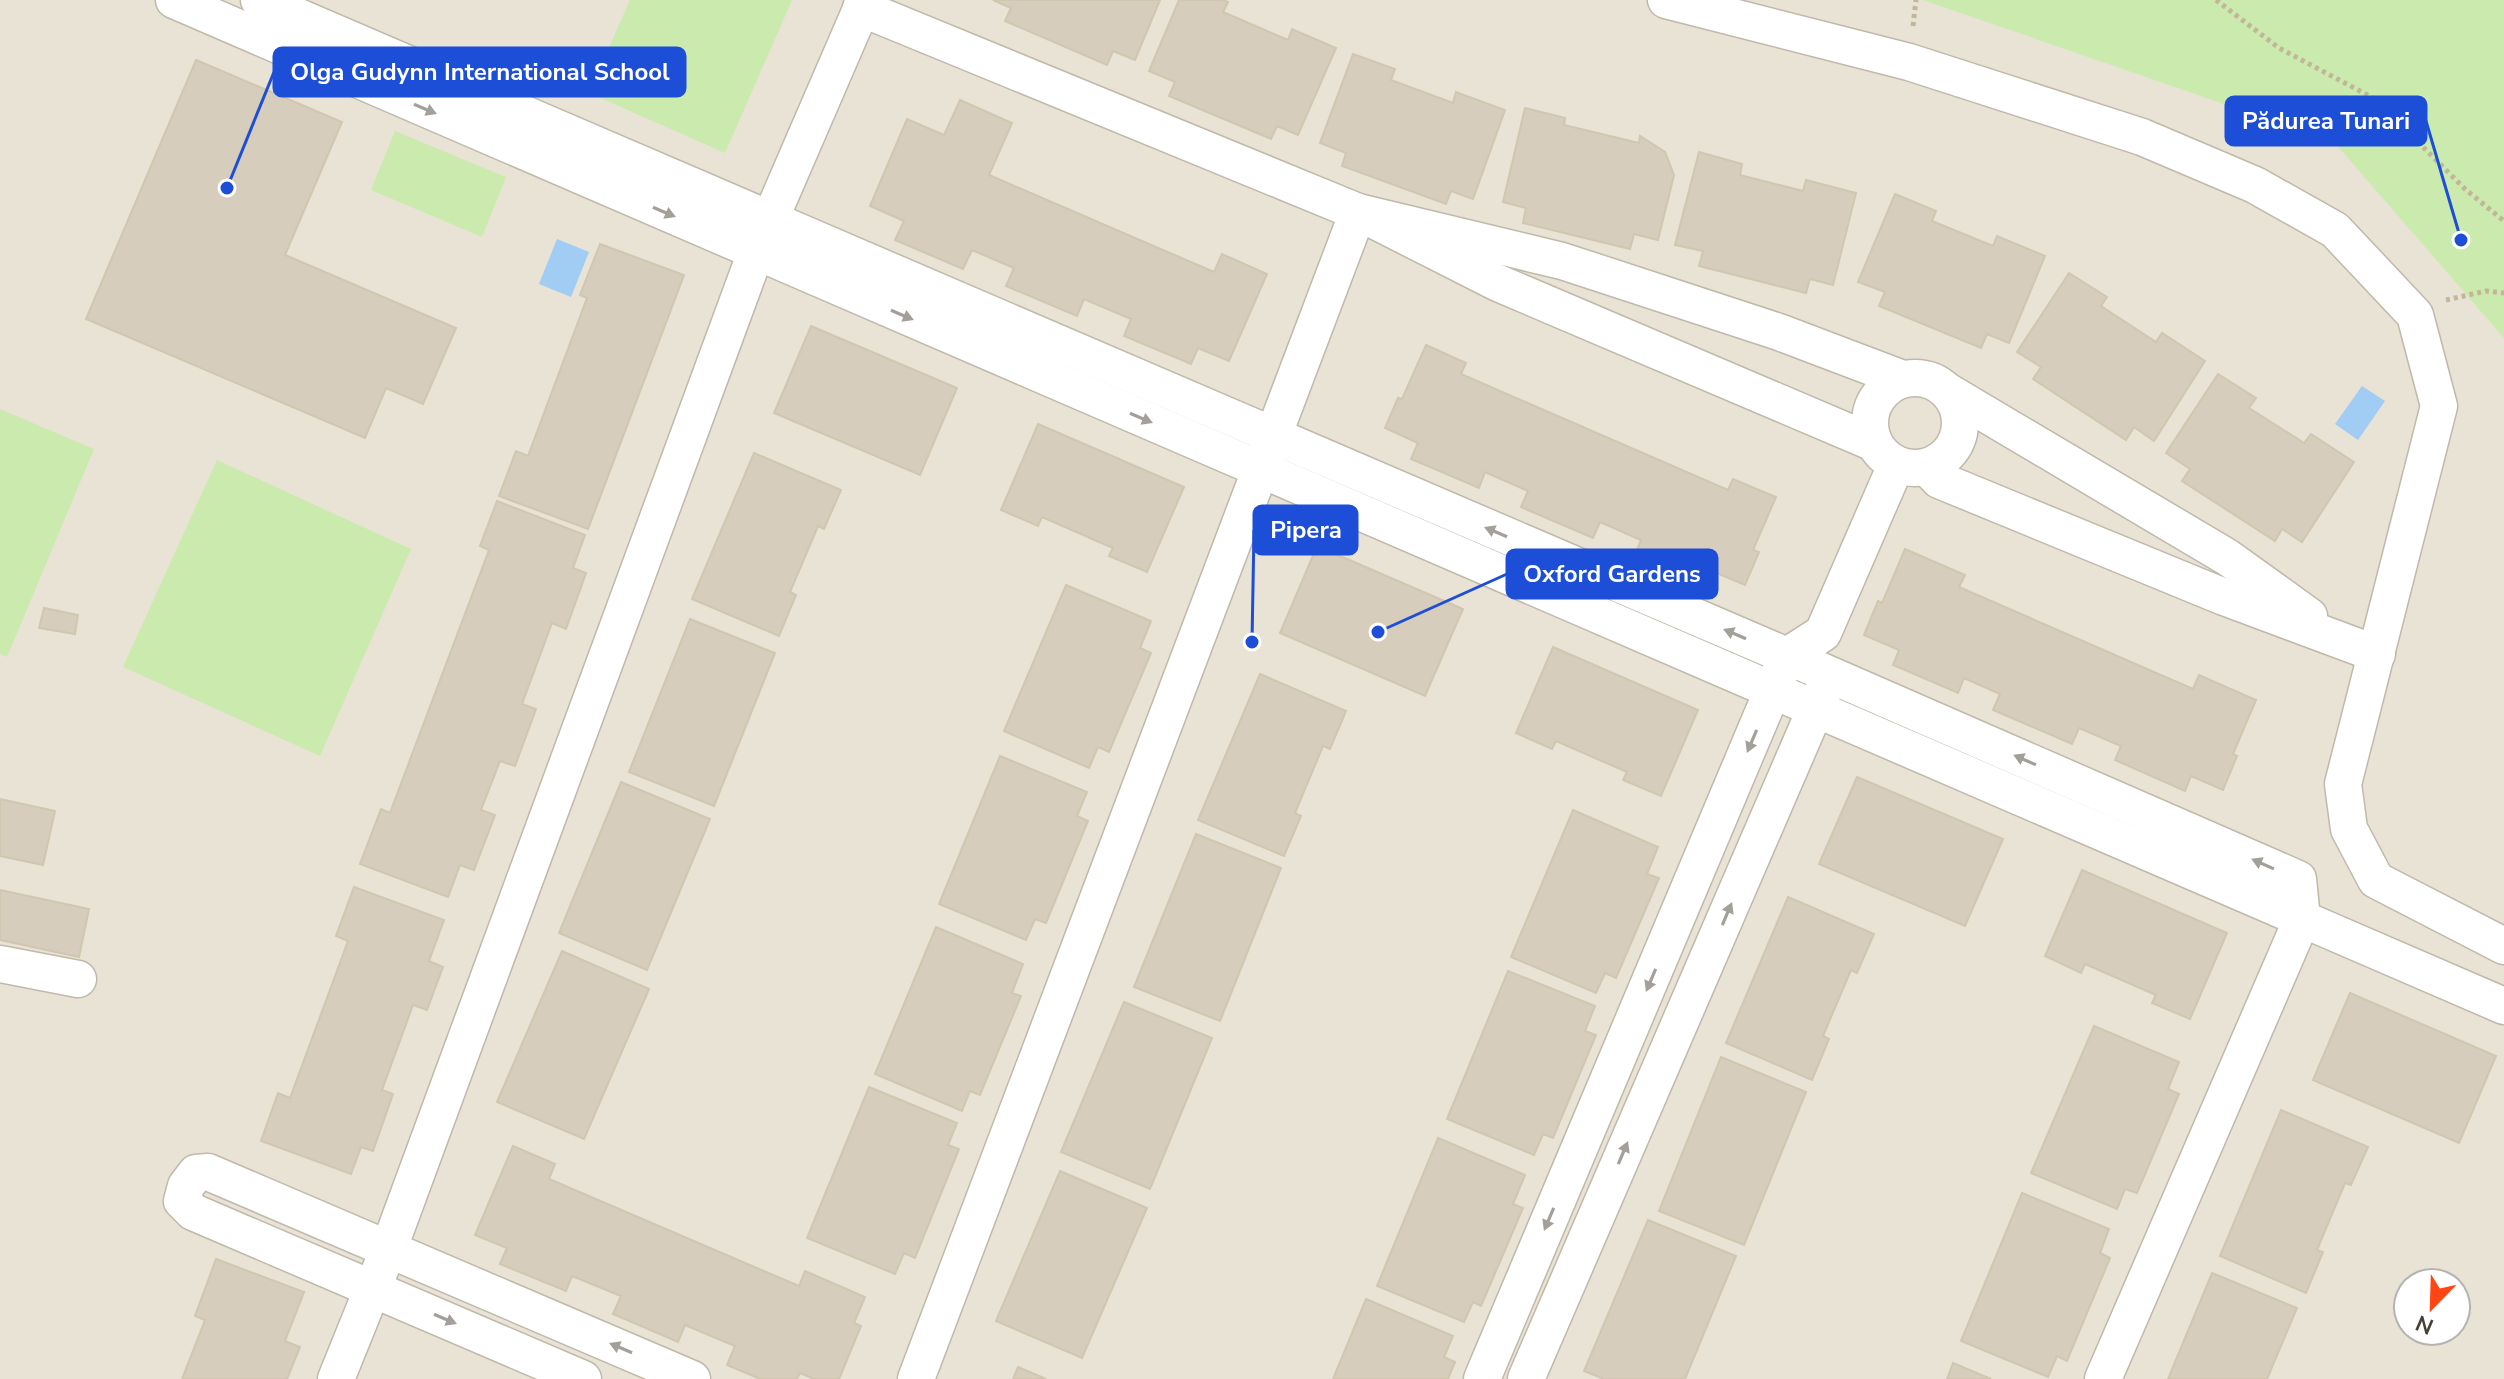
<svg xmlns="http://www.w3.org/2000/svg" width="2504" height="1379" font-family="'Nunito Sans',sans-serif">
<rect width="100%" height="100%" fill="#f4f1e7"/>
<!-- residential -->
<path fill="#e8e3d5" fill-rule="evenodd" d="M0 0H2504V1379H0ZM2408 1283H2456V1331H2408Z"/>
<!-- green -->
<g fill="#cbeaae">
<polygon points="630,0 792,0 725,153 589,93"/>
<polygon points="1923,0 2504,0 2504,338 2334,142"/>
<polygon points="395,131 506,177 482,237 371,190"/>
<polygon points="0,409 94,449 7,657 0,654"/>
<polygon points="217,460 411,549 320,756 123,667"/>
</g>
<!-- water -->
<g fill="#a1ccf3">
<polygon points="557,239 589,252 571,297 539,284"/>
<polygon points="2362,386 2385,401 2358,440 2335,424"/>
</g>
<!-- building -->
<g fill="#d6cdbc" stroke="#d1c6af" stroke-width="2">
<polygon points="993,0 1160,0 1135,60 1113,51 1107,65 1005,21 1011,8"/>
<polygon points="1179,0 1223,0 1228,2 1223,12 1288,40 1292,29 1336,48 1298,135 1277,126 1271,139 1169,96 1175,82 1149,71"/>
<polygon points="1353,54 1395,69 1391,80 1453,103 1456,92 1505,110 1473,199 1451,191 1446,204 1342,166 1346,153 1320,143"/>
<polygon points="196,60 342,122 285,255 456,328 423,404 386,388 365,438 86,319"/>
<polygon points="960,100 1012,123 989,175 1214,272 1222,254 1267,274 1229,361 1198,348 1191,364 1124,336 1131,319 1084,299 1077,316 1006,286 1014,268 972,250 963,269 895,240 904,221 870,206 907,119 944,135"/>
<polygon points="1525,108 1565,118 1564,125 1639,143 1640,136 1665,152 1674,175 1658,240 1634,234 1630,249 1523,223 1526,208 1503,202"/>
<polygon points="1699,152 1742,164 1740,175 1803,191 1806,180 1856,193 1833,285 1810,279 1806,293 1699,266 1703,251 1675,245"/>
<polygon points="1895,194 1936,211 1932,221 1993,246 1997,236 2045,256 2009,343 1987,334 1981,348 1879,306 1885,292 1858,282"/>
<polygon points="600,244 684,275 588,529 499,496 516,451 528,456 587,298 580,295"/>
<polygon points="2069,273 2107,297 2101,306 2156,342 2162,333 2205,361 2154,441 2134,427 2126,440 2033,379 2041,367 2017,352"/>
<polygon points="811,326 957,388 920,475 774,413"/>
<polygon points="1426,345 1466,363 1461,374 1728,490 1733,479 1776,497 1753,550 1759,552 1745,585 1712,571 1704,588 1634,557 1641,540 1600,522 1593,538 1521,507 1528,491 1485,472 1479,488 1411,459 1418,443 1385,428 1398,398 1402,399"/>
<polygon points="2218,374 2256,398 2249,408 2304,443 2311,434 2354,462 2302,542 2282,529 2275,541 2182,481 2190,469 2166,453"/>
<polygon points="1038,424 1184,487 1147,572 1109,556 1113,548 1042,517 1038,526 1001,510"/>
<polygon points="754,453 841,490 824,529 818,526 790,592 796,595 779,636 692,599"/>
<polygon points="497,501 585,535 573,568 586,573 566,629 552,623 522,704 536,709 515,766 500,761 481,810 495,815 474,870 460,865 448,897 360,864 381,809 390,813 489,550 480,546"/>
<polygon points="1317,546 1463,609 1425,696 1280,633"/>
<polygon points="1905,549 1965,575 1959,587 2193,689 2199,675 2256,700 2233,754 2237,756 2223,790 2191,776 2185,791 2115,760 2121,746 2079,728 2072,744 1993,710 2000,694 1964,678 1958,693 1893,665 1899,650 1864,635 1878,601 1882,603"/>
<polygon points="1066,585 1151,621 1140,648 1151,653 1109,752 1098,747 1089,768 1004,731"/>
<polygon points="44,608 78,615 75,634 39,628"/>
<polygon points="690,619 775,653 714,806 629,772"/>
<polygon points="1553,647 1698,710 1661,796 1623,780 1627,772 1556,741 1552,749 1516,733"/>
<polygon points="1260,674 1346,711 1330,749 1323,746 1295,813 1301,816 1284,856 1198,820"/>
<polygon points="1000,756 1087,792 1077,816 1088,821 1046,923 1035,919 1026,940 939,904"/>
<polygon points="1857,777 2003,839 1965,926 1819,864"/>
<polygon points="621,782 710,819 647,970 559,933"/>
<polygon points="0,799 55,811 43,865 0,856"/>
<polygon points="1573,810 1658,847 1647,874 1659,878 1616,978 1605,973 1596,993 1511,957"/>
<polygon points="1196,834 1281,868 1220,1021 1134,987"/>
<polygon points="2082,870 2227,933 2190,1019 2152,1003 2156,995 2085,964 2081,973 2045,956"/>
<polygon points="354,887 444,920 429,961 443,967 427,1010 413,1005 382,1090 393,1094 373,1151 361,1147 351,1174 261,1141 278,1093 290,1098 348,941 336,936"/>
<polygon points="0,890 89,909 79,957 0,940"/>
<polygon points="1788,897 1874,934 1857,973 1851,970 1823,1036 1829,1039 1812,1080 1726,1043"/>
<polygon points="936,927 1023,964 1012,993 1021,996 980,1095 970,1091 962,1111 875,1074"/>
<polygon points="562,951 649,989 584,1139 497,1102"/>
<polygon points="1508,971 1595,1006 1585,1031 1596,1035 1553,1138 1543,1134 1534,1155 1447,1119"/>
<polygon points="2350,993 2496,1056 2459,1143 2313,1080"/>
<polygon points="1124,1002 1212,1038 1150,1189 1061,1152"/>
<polygon points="2094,1026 2179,1062 2168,1089 2179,1094 2137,1193 2125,1189 2117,1209 2031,1173"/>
<polygon points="1721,1057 1806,1092 1744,1245 1659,1211"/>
<polygon points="869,1087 957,1123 948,1145 959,1149 915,1258 904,1253 895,1274 807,1238"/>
<polygon points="2281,1110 2368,1147 2351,1185 2345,1183 2317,1250 2323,1252 2306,1293 2220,1256"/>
<polygon points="1438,1138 1525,1175 1513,1204 1523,1208 1481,1306 1473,1302 1464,1322 1377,1286"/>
<polygon points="513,1146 555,1164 549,1179 799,1286 805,1271 865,1297 854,1323 861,1326 839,1379 814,1379 800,1373 797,1379 760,1379 727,1365 735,1346 685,1325 678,1342 613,1314 621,1296 572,1276 566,1291 500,1264 507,1248 475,1235"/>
<polygon points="1060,1171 1147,1208 1082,1358 996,1321"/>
<polygon points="2022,1193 2109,1229 2100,1253 2110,1258 2067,1361 2057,1356 2048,1377 1961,1341"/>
<polygon points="1648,1220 1736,1256 1685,1379 1604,1379 1584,1371"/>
<polygon points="216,1259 304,1292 285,1341 300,1347 287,1379 182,1379 205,1320 195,1316"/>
<polygon points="2212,1273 2297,1308 2267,1379 2168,1379"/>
<polygon points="1366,1299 1453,1336 1444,1357 1455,1362 1448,1379 1333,1379"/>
<polygon points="1953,1363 1991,1379 1947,1379"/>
<polygon points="1018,1367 1046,1379 1013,1379"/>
</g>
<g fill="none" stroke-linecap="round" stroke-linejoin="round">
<defs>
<g id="street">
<polyline points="174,0 2504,1006"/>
<polyline points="259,0 1787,656 2298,879 2302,919 2103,1379"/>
<polyline points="1666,0 1909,62 2142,137 2255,185 2335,230 2415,315 2439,406 2343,784 2349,829 2376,880 2504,946"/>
<polyline points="861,8 1358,212 1498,283 1874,443"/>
<circle cx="1915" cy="423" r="45"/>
<polyline points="1947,391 2227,557 2309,616"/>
<polyline points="1927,467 1939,480 2224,597 2377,654"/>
<polyline points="0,964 78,979"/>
<polyline points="336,1379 389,1248 756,252 865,0"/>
<polyline points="583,1379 193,1212 182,1201 186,1186 196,1173 208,1172 692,1379"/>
<polyline points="916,1379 1358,212 1562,261 1779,332 1903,379"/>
<polyline points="1482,1379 1787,656 1823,633 1896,465"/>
<polyline points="1526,1379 1825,687"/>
</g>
</defs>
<!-- street casing -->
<use href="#street" stroke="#c0b9a9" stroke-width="39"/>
<!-- path -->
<g stroke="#c2b69a" stroke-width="5" stroke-dasharray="4 4" stroke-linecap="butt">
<polyline points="2216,0 2279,48 2375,99 2465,189 2504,221"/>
<polyline points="1913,26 1916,0"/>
<polyline points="2446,300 2486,291 2504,293"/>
</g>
<!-- street -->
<use href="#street" stroke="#fff" stroke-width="36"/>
</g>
<!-- one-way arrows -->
<defs><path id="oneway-solid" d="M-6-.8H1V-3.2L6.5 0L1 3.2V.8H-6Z" transform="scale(2)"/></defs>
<g fill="#a3a09a">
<use href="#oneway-solid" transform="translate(425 109) rotate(23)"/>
<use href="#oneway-solid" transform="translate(664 212) rotate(23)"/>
<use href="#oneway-solid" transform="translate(902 315) rotate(23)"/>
<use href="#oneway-solid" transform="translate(1141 418) rotate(23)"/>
<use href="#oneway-solid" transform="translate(1496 532) rotate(-157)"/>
<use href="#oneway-solid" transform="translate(1735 634) rotate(-157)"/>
<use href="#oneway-solid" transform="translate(1752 741) rotate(113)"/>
<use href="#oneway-solid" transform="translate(2025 760) rotate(-156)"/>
<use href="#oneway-solid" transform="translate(2263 864) rotate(-156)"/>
<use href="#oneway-solid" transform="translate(1727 914) rotate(-67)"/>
<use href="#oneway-solid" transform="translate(1651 980) rotate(113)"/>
<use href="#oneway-solid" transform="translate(1623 1153) rotate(-67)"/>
<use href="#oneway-solid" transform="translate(1549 1219) rotate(113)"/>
<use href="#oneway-solid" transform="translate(445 1319) rotate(23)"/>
<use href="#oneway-solid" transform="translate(621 1348) rotate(-157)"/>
</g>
<!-- callouts -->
<path fill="none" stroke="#1d4ed8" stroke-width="3" d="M227 188L274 72M2461 240L2426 121M1252 642L1254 530M1378 632L1507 574"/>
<g fill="#1d4ed8" stroke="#fff" stroke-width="3">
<circle cx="227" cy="188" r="8"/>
<circle cx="2461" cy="240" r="8"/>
<circle cx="1252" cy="642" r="8"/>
<circle cx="1378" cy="632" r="8"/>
</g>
<g fill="#1d4ed8" stroke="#1d4ed8" stroke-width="3">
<rect x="274" y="48" width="411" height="48" rx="8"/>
<rect x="2226" y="97" width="200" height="48" rx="8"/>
<rect x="1254" y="506" width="103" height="48" rx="8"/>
<rect x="1507" y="550" width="210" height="48" rx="8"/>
</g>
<g font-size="24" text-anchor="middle" font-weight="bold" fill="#fff">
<text x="480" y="80">Olga Gudynn International School</text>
<text x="2326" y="129">Pădurea Tunari</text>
<text x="1306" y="538">Pipera</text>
<text x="1612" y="582">Oxford Gardens</text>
</g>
<!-- north arrow -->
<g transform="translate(2432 1307) rotate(203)"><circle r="38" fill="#ffffff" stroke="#b5b3af" stroke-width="2"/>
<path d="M0-6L14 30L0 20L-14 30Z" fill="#ff4513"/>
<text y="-12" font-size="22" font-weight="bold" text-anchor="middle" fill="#474236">N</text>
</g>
</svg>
